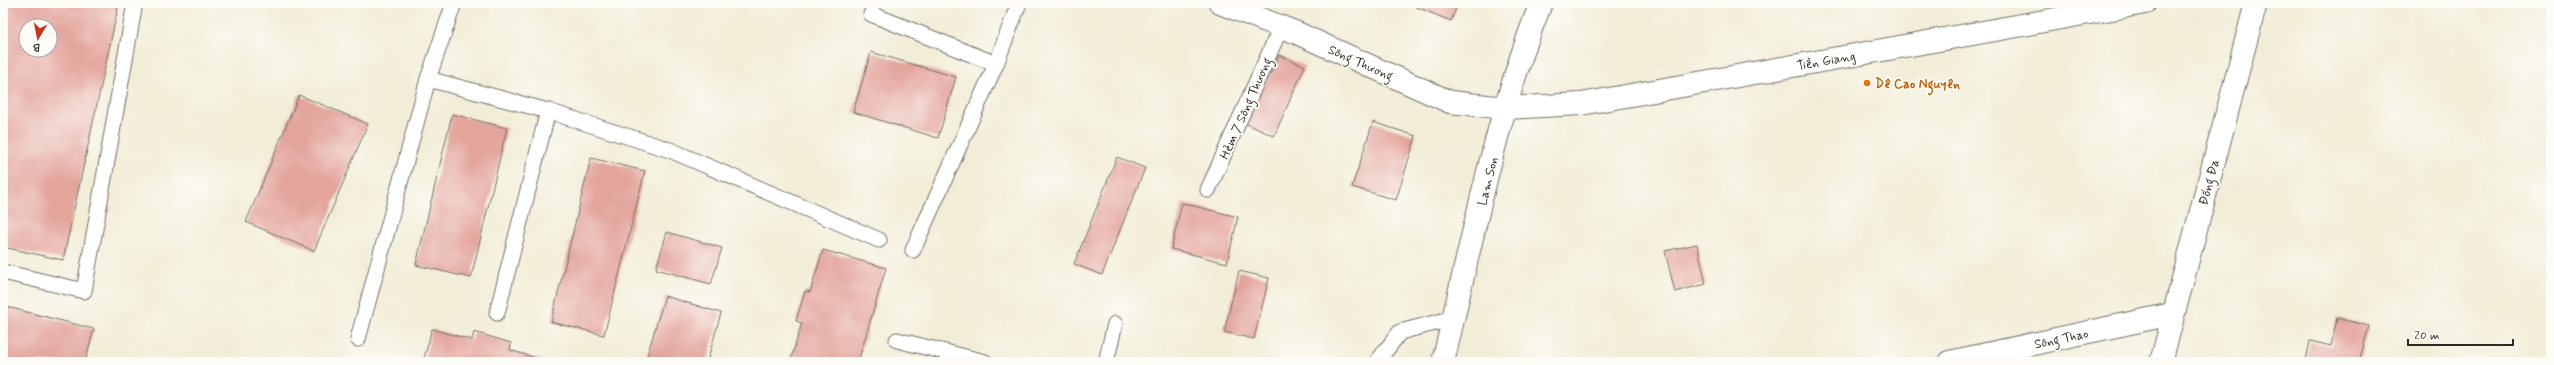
<svg xmlns="http://www.w3.org/2000/svg" width="2554" height="365" font-family="Mynerve,sans-serif">
<rect width="100%" height="100%" fill="#fdfcf7"/>
<filter id="ink" filterUnits="userSpaceOnUse"><feTurbulence type="fractalNoise" baseFrequency=".025" numOctaves="2"/><feDisplacementMap in="SourceGraphic" scale="8" xChannelSelector="R" yChannelSelector="G"/><feConvolveMatrix kernelMatrix="1 2 1 2 8 2 1 2 1" color-interpolation-filters="sRGB"/></filter>
<filter id="wash" filterUnits="userSpaceOnUse"><feTurbulence type="fractalNoise" baseFrequency=".012" numOctaves="4" result="noise"/><feDisplacementMap in="SourceGraphic" scale="16" xChannelSelector="R" yChannelSelector="G"/><feGaussianBlur stdDeviation="0.9" result="paint"/><feColorMatrix in="noise" values="0 0 0 0 0 0 0 0 0 0 0 0 0 0 0 0 0 1.4 0 .05"/><feComposite in="paint" operator="in"/></filter>
<g filter="url(#wash)">
<rect width="100%" height="100%" fill="#f2edd7"/>
<g id="blocks">
<!-- building -->
<g fill="#e3a49c" fill-rule="evenodd">
<path d="M3 3H119L63 260 3 247ZM26 26H50V50H26Z"/>
<polygon points="1407,3 1458,3 1451,21"/>
<polygon points="871,52 956,77 938,138 853,112"/>
<polygon points="1279,55 1305,66 1274,136 1233,118 1252,75 1267,81"/>
<polygon points="299,95 368,124 314,251 246,222"/>
<polygon points="452,114 507,128 471,278 416,265"/>
<polygon points="1373,122 1416,136 1396,200 1352,187"/>
<polygon points="1117,157 1145,168 1102,275 1074,264"/>
<polygon points="591,158 645,171 604,335 551,322"/>
<polygon points="1182,203 1238,217 1227,263 1171,249"/>
<polygon points="667,232 722,248 711,284 656,269"/>
<polygon points="1697,244 1706,284 1675,292 1665,251"/>
<polygon points="823,250 886,268 858,362 790,362 802,323 796,321 805,291 810,292"/>
<polygon points="1239,271 1269,278 1254,339 1224,332"/>
<polygon points="665,296 721,313 707,362 645,362"/>
<polygon points="3,306 94,329 85,362 3,362"/>
<polygon points="2337,318 2369,326 2359,362 2316,362 2306,360 2310,341 2331,346"/>
<polygon points="432,329 472,340 474,332 511,343 510,350 548,362 423,362"/>
</g>
</g>
</g>
<g filter="url(#ink)">
<use href="#blocks" fill-opacity="0" stroke="#716f67" stroke-width="1"/>
<g fill="none" stroke-linecap="round" stroke-linejoin="round">
<defs>
<g id="lane">
<polyline points="454,3 428,79 548,111 670,150 879,240"/>
<polyline points="871,14 996,64"/>
<polyline points="1208,190 1281,27"/>
<polyline points="913,250 996,64 1019,3"/>
<polyline points="3,272 84,291 135,3"/>
<polyline points="497,313 548,111"/>
<polyline points="358,339 428,79"/>
<polyline points="897,340 985,362"/>
<polyline points="1106,362 1115,324"/>
<polyline points="1377,362 1400,332 1454,318"/>
</g>
<g id="street">
<polyline points="1220,3 1297,33 1450,102 1505,108 1581,104 2145,3"/>
<path d="M1443 362C1472 242 1495 118 1541 3"/>
<polyline points="1949,362 2172,314"/>
<polyline points="2161,362 2256,3"/>
</g>
</defs>
<!-- lane casing -->
<use href="#lane" stroke="#716f67" stroke-width="17"/>
<!-- street casing -->
<use href="#street" stroke="#716f67" stroke-width="24"/>
<!-- lane -->
<use href="#lane" stroke="#fff" stroke-width="15"/>
<!-- street -->
<use href="#street" stroke="#fff" stroke-width="22"/>
</g>
</g>
<!-- markers -->
<circle fill="#e8710a" stroke="#fdfcf7" stroke-width="1.5" cx="1867" cy="83" r="4"/>
<g text-anchor="middle" stroke-width="3.5" stroke-linejoin="round" paint-order="stroke">
<!-- street labels -->
<g font-size="13" fill="#2b2b2b" stroke="#fdfcf7">
<text transform="translate(1826 60) rotate(-10)" y="5">Tiền Giang</text>
<text transform="translate(1361 62) rotate(24)" y="5">Sông Thương</text>
<text transform="translate(1245 108) rotate(-66)" y="5">Hẻm 7 Sông Thương</text>
<text transform="translate(1487 181) rotate(-76)" y="5">Lam Son</text>
<text transform="translate(2208 182) rotate(-75)" y="5">Đống Đa</text>
<text transform="translate(2061 338) rotate(-12)" y="5">Sông Thao</text>
</g>
<!-- food labels -->
<g font-size="13" font-weight="bold" fill="#c56008" stroke="#fdfcf7" text-anchor="start">
<text x="1875" y="88">Dê Cao Nguyên</text>
</g>
</g>
<!-- margin -->
<rect width="2554" height="365" fill="none" stroke="#fdfcf7" stroke-width="16"/>
<!-- north arrow -->
<g transform="translate(38 38) rotate(190)"><circle r="19" fill="#fdfcf7" stroke="#a9a8a5"/>
<path d="M0-3L7 15L0 10L-7 15Z" fill="#c8321e"/>
<text y="-6" font-size="11" font-weight="bold" text-anchor="middle" fill="#2b2b2b">B</text>
</g>
<!-- scale -->
<path d="M2408 339v6h105v-6" fill="none" stroke="#2b2b2b" stroke-width="2"/>
<text x="2414" y="339" font-size="12" fill="#2b2b2b" stroke="#fdfcf7" stroke-width="3" paint-order="stroke">20 m</text>
</svg>
